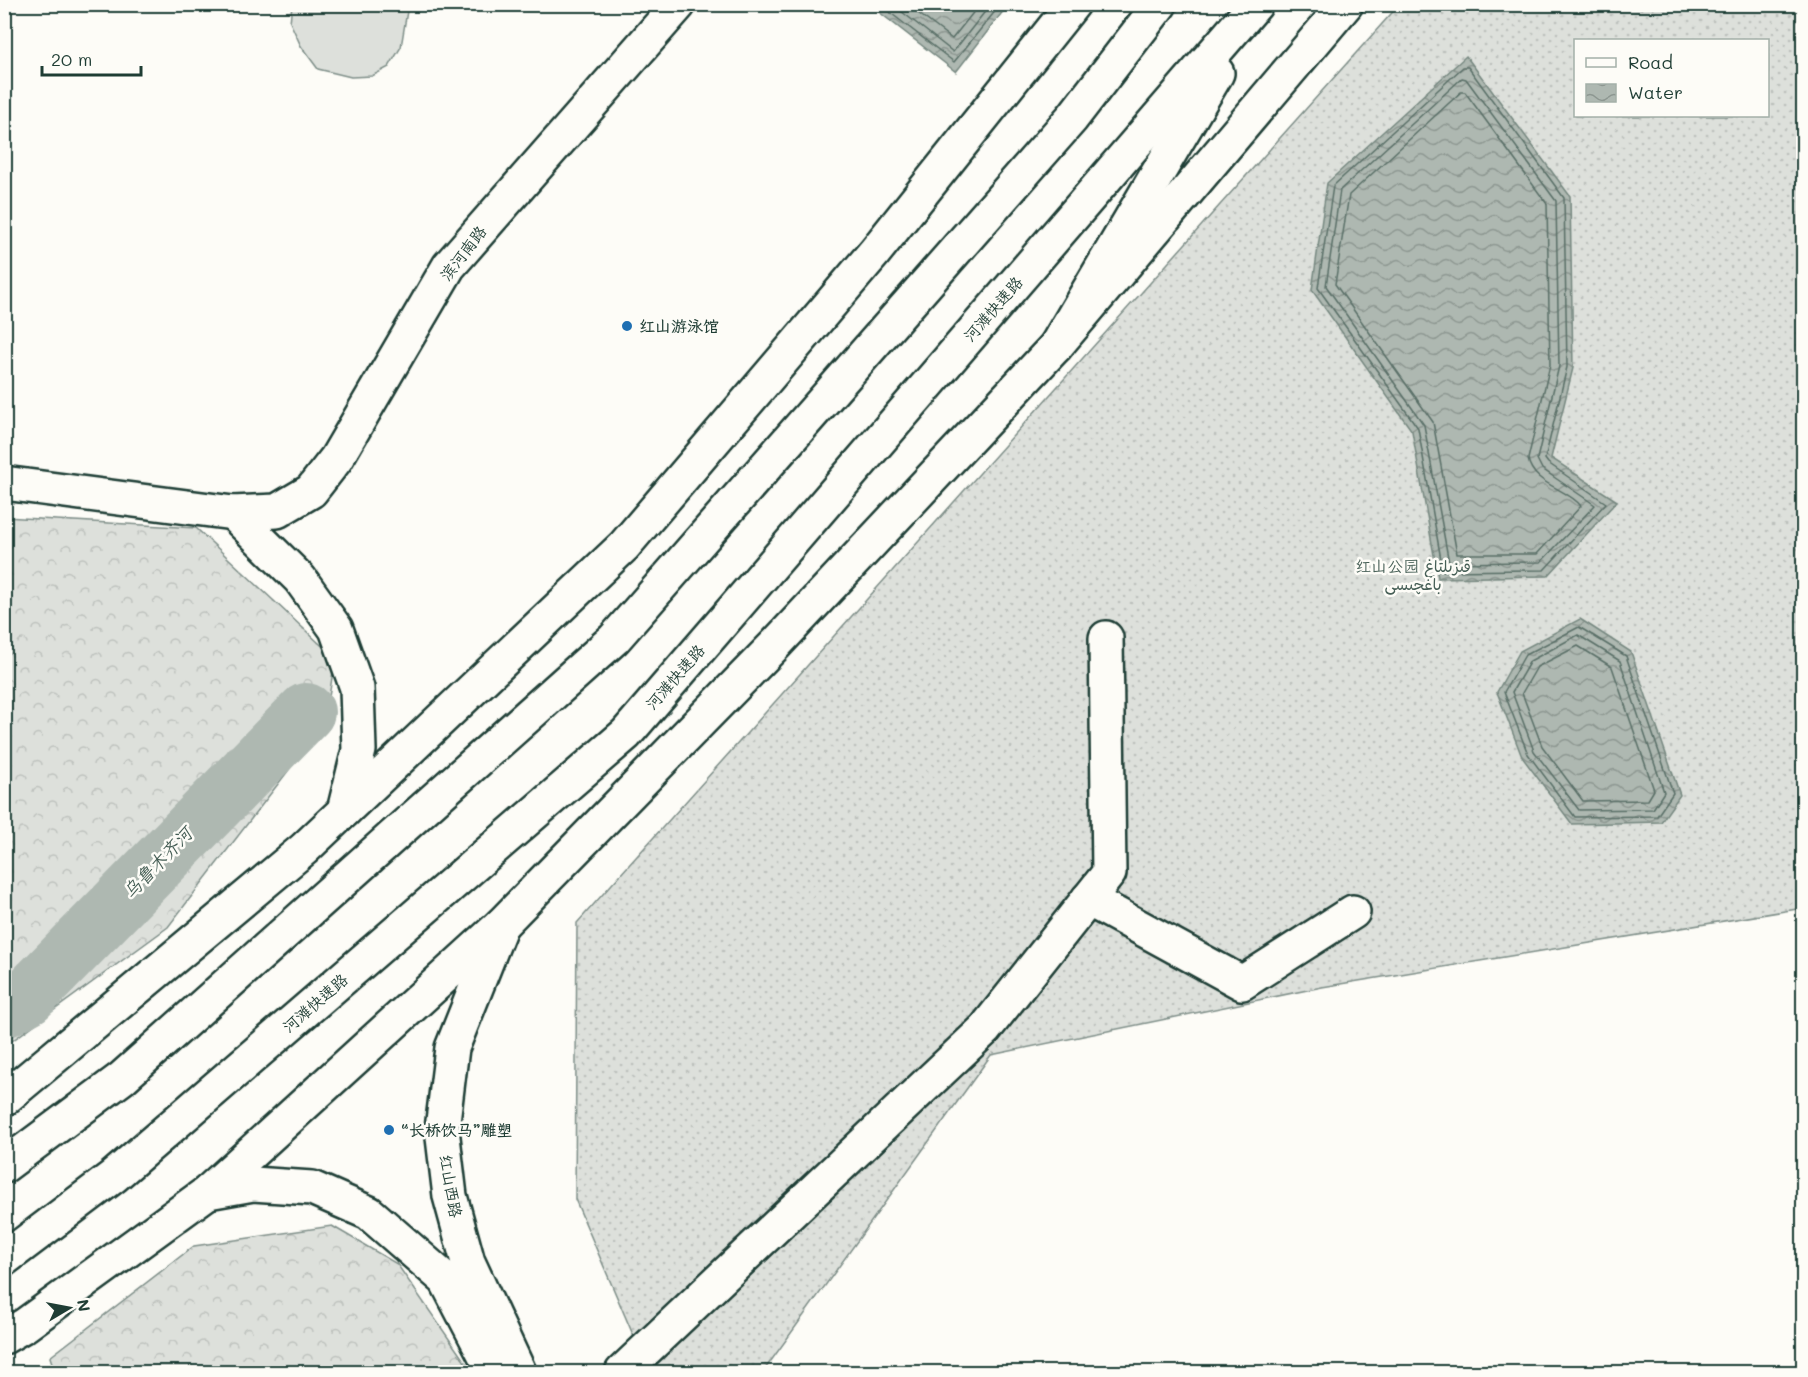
<svg xmlns="http://www.w3.org/2000/svg" width="1808" height="1377" font-family="Mali,'Playpen Sans Arabic','LXGW WenKai TC',sans-serif">
<defs>
<pattern id="grass-dots" width="8" height="8" patternUnits="userSpaceOnUse" patternTransform="scale(1.5)"><rect width="8" height="8" fill="#dde0db"/><path d="M2 2h.1M6 6h.1" fill="none" stroke="#bdc1bd" stroke-width="1.8" stroke-linecap="round"/></pattern>
<pattern id="forest-crowns" width="20" height="18" patternUnits="userSpaceOnUse" patternTransform="scale(1.5)"><rect width="20" height="18" fill="#dde0db"/><path d="M2 6a3 3 0 1 1 6 0M12 15a3 3 0 1 1 6 0" fill="none" stroke="#bdc1bd"/></pattern>
<pattern id="water-waves" width="16" height="10" patternUnits="userSpaceOnUse" patternTransform="scale(1.5)"><rect width="16" height="10" fill="#aeb8b1"/><path d="M0 5q4-4 8 0t8 0" fill="none" stroke="#8d9791"/></pattern>
</defs>
<rect width="100%" height="100%" fill="#fdfcf7"/>
<filter id="ink" filterUnits="userSpaceOnUse"><feTurbulence type="fractalNoise" baseFrequency=".0167" numOctaves="2"/><feDisplacementMap in="SourceGraphic" scale="12" xChannelSelector="R" yChannelSelector="G"/><feConvolveMatrix kernelMatrix="1 2 1 2 8 2 1 2 1" color-interpolation-filters="sRGB"/></filter>
<g filter="url(#ink)">
<!-- grass -->
<path fill="url(#grass-dots)" stroke="#7e8e88" stroke-width="1.5" fill-rule="evenodd" d="M1399 5H1803V908L1322 987 991 1055 763 1372H649L575 1199 577 923ZM1576 40H1768V116H1576Z"/>
<!-- forest -->
<g fill="url(#forest-crowns)" stroke="#7e8e88" stroke-width="1.5">
<polygon points="4,517 196,528 335,658 325,723 168,927 5,1046"/>
<polygon points="332,1226 397,1264 472,1372 55,1372 50,1357 194,1246"/>
</g>
<!-- pitch -->
<polygon fill="#dde0db" stroke="#7e8e88" stroke-width="1.5" points="292,5 408,5 401,47 389,67 372,76 351,77 318,69 301,46 290,22"/>
<!-- water -->
<g fill="url(#water-waves)" stroke="#75877f" stroke-width="1.5">
<polygon points="870,5 1008,5 956,72"/>
<polygon points="1466,56 1570,196 1573,368 1551,458 1617,501 1548,576 1438,578 1412,431 1312,290 1327,183"/>
<polygon points="1580,619 1631,652 1680,795 1661,822 1572,824 1522,757 1497,692 1520,651"/>
</g>
<g fill="none" stroke-linecap="round" stroke-linejoin="round">
<!-- shore -->
<g stroke="#586e66" stroke-width="1.5">
<polyline points="879,4 954,62 1001,4"/>
<polyline points="892,4 953,52 991,4"/>
<polyline points="906,4 952,39 980,4"/>
<polygon points="1463,67 1468,67 1564,198 1567,367 1545,459 1548,463 1606,503 1544,570 1443,571 1418,428 1318,288 1333,186"/>
<polygon points="1462,78 1466,79 1556,201 1559,366 1537,459 1542,469 1595,505 1541,562 1449,563 1424,425 1326,286 1340,190"/>
<path d="M1465 92 1547 204 1550 365 1528 459C1533 485 1567 488 1581 506L1537 554H1457L1433 422 1335 284 1349 195 1461 92Z"/>
<polygon points="1579,627 1626,656 1673,793 1657,816 1575,817 1528,754 1504,692 1525,655"/>
<polygon points="1578,635 1620,661 1664,792 1653,809 1579,810 1534,751 1512,692 1530,661"/>
<polygon points="1578,646 1612,667 1654,790 1648,800 1583,801 1542,746 1522,693 1537,667"/>
</g>
<!-- river -->
<polyline stroke="#aeb8b1" stroke-width="58" points="4,1009 28,996 306,712"/>
<defs>
<g id="minor">
<polyline points="4,483 233,513 277,511 311,491 336,459 449,266 679,4"/>
<polyline points="1088,899 1242,983 1353,912"/>
<polyline points="4,1099 304,849 624,546 874,253 1073,4"/>
<polyline points="4,1337 25,1325 208,1192 501,925 775,645 1056,346 1346,4"/>
<polyline points="622,1372 985,1029 1109,873 1106,638"/>
</g>
<g id="major">
<polyline points="501,925 452,1048 442,1129 450,1196 468,1262 519,1372"/>
<polyline points="208,1192 253,1184 312,1188 369,1213 446,1280 494,1372"/>
</g>
<g id="highway">
<polyline points="1056,346 1217,73"/>
<polyline points="233,513 300,579 336,629 357,688 359,750 344,811"/>
<polyline points="4,1166 122,1078 614,639 1072,118 1160,4"/>
<polyline points="4,1259 114,1176 626,734 1256,4"/>
</g>
</defs>
<!-- minor casing -->
<use href="#minor" stroke="#1f3d34" stroke-width="38"/>
<!-- major casing -->
<use href="#major" stroke="#1f3d34" stroke-width="38"/>
<!-- highway casing -->
<use href="#highway" stroke="#1f3d34" stroke-width="38"/>
<!-- minor -->
<use href="#minor" stroke="#fdfcf7" stroke-width="33"/>
<!-- major -->
<use href="#major" stroke="#fdfcf7" stroke-width="33"/>
<!-- highway -->
<use href="#highway" stroke="#fdfcf7" stroke-width="33"/>
</g>
</g>
<!-- markers -->
<g fill="#1f6fb2" stroke="#fdfcf7" stroke-width="2">
<circle cx="627" cy="326" r="6"/>
<circle cx="389" cy="1130" r="6"/>
</g>
<g text-anchor="middle" stroke-width="5" stroke-linejoin="round" paint-order="stroke">
<!-- street labels -->
<g font-size="16" fill="#1f3d34" stroke="#fdfcf7">
<text transform="translate(463 253) rotate(-52)" y="6">滨河南路</text>
<text transform="translate(993 309) rotate(-49)" y="6">河滩快速路</text>
<text transform="translate(675 677) rotate(-49)" y="6">河滩快速路</text>
<text transform="translate(315 1003) rotate(-41)" y="6">河滩快速路</text>
<text transform="translate(451 1186) rotate(80)" y="6">红山西路</text>
</g>
<!-- poi labels -->
<g font-size="16" font-weight="bold" fill="#1f3d34" stroke="#fdfcf7" text-anchor="start">
<text x="639" y="332">红山游泳馆</text>
<text x="401" y="1136">“长桥饮马”雕塑</text>
</g>
<!-- park labels -->
<g font-size="16" fill="#455e55" stroke="#fdfcf7">
<text x="1413" y="572">红山公园 قىزىلتاغ<tspan x="1413" dy="18">باغچىسى</tspan></text>
</g>
<!-- water labels -->
<g font-size="18" font-style="italic" fill="#435c53" stroke="#fdfcf7">
<text transform="translate(158 863) rotate(-46)" y="6">乌鲁木齐河</text>
</g>
</g>
<!-- margin -->
<rect width="1808" height="1377" fill="none" stroke="#fdfcf7" stroke-width="24"/>
<rect x="12" y="12" width="1784" height="1353" fill="none" stroke="#1f3d34" stroke-width="2" filter="url(#ink)"/>
<!-- legend -->
<rect x="1574" y="39" width="195" height="78" fill="#fdfcf7" stroke="#a4b0a9" stroke-width="1.5"/>
<rect x="1586" y="58" width="30" height="9" fill="#fdfcf7" stroke="#a4b0a9" stroke-width="1.5"/>
<text x="1628" y="69" font-size="18" fill="#1f3d34">Road</text>
<rect x="1586" y="84" width="30" height="18" fill="url(#water-waves)" stroke="#a4b0a9" stroke-width="1.5"/>
<text x="1628" y="99" font-size="18" fill="#1f3d34">Water</text>
<!-- north arrow -->
<g transform="translate(69 1308) rotate(80)" stroke="#fdfcf7" stroke-width="4.5" paint-order="stroke">
<path d="M0-4.5L10 22L0 15L-10 22Z" fill="#1f3d34"/>
<text y="-9" font-size="16" font-weight="bold" text-anchor="middle" fill="#1f3d34">N</text>
</g>
<!-- scale -->
<path d="M42 66v9h99v-9" fill="none" stroke="#1f3d34" stroke-width="3"/>
<text x="51" y="66" font-size="18" fill="#1f3d34" stroke="#fdfcf7" stroke-width="4.5" paint-order="stroke">20 m</text>
</svg>
